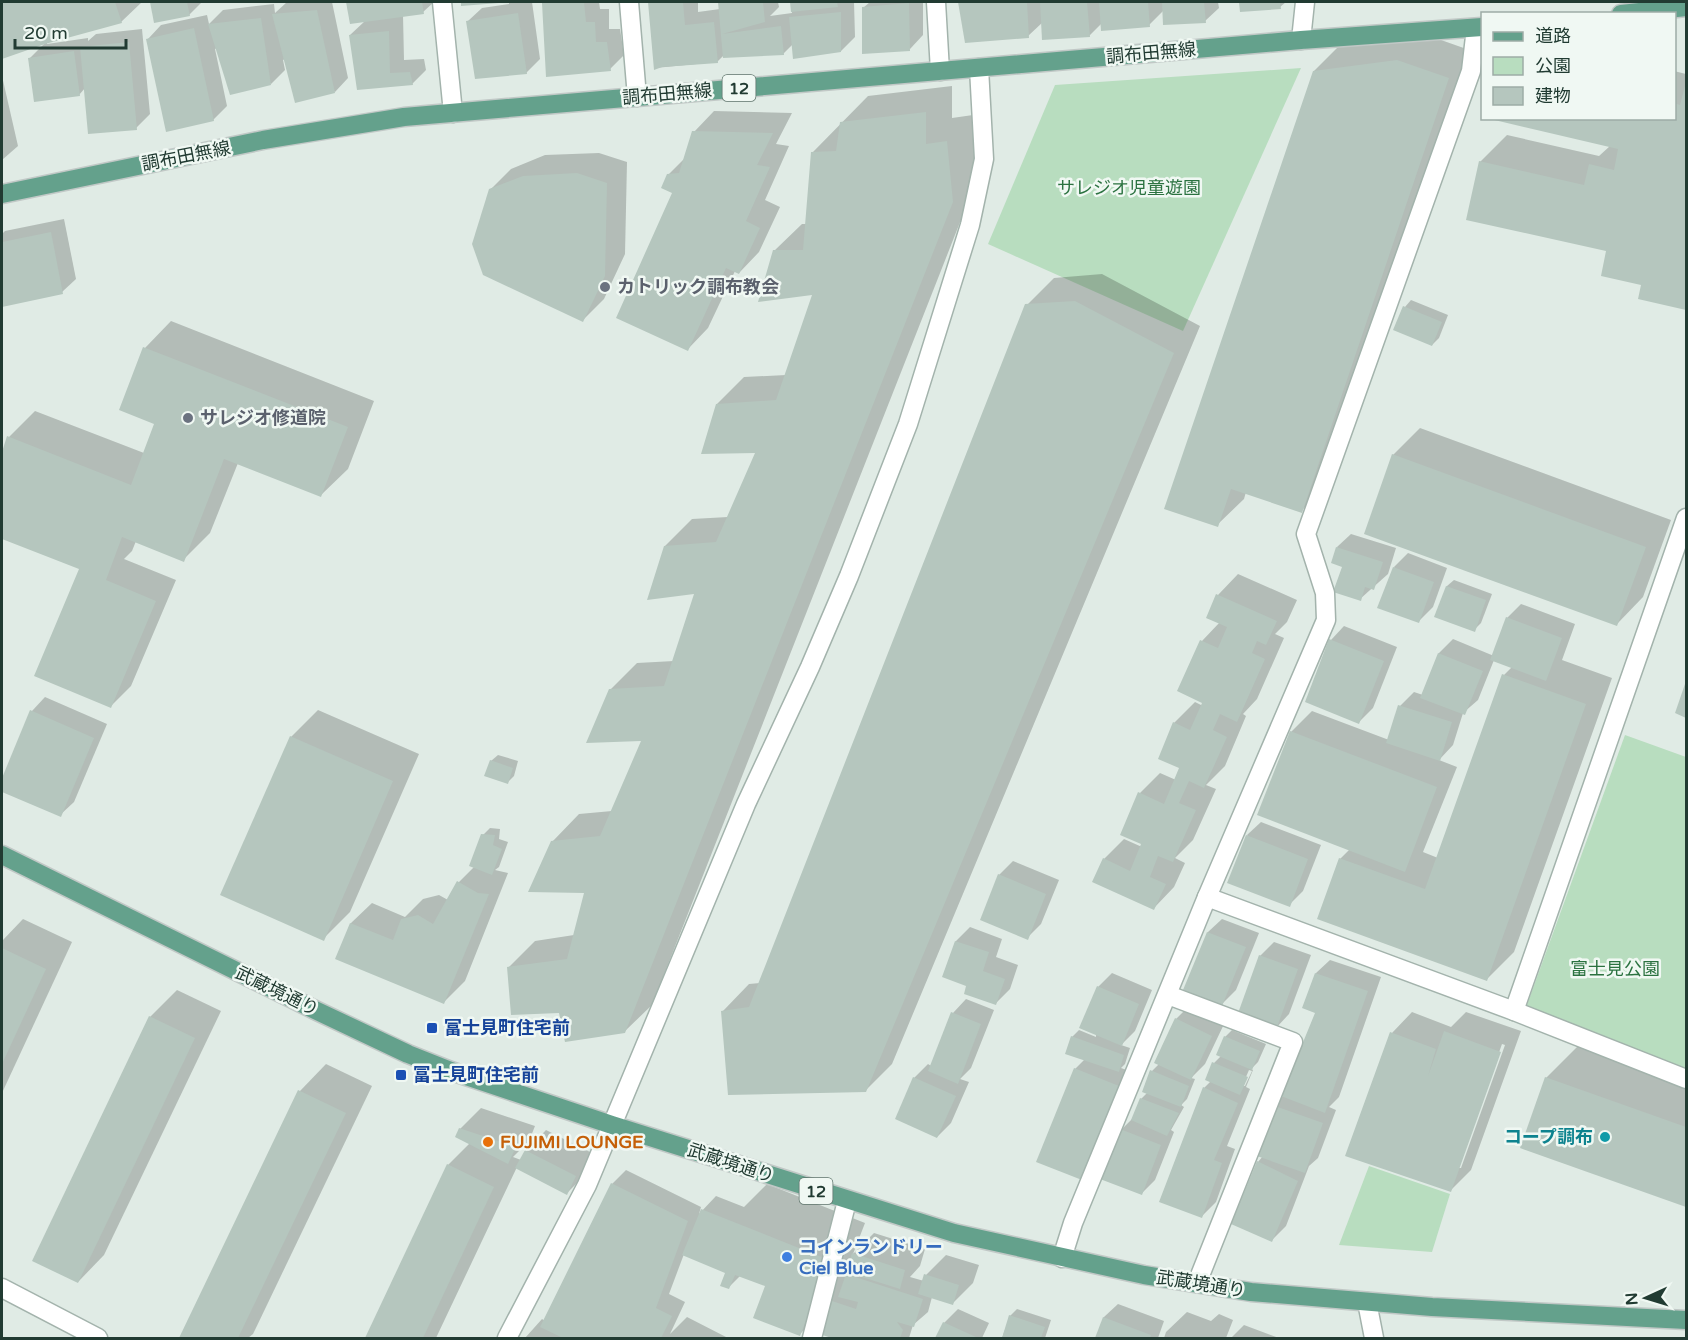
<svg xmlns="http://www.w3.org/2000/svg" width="1688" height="1340" font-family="'Varela Round','Noto Sans JP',sans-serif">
<rect width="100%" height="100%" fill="#e0ebe5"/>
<!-- green -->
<g fill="#b8ddbf">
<polygon points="1301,68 1183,331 988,244 1055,85"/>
<polygon points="1625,735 1686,757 1686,1069 1524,1013"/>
<polygon points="1369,1166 1450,1194 1432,1252 1339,1245"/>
</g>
<!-- shadow -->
<g fill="#0003" fill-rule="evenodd">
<polygon points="2,2 142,2 121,22 47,42 47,44 88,38 88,41 96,34 142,29 150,114 136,128 85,88 79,95 30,58 46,42 2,57"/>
<polygon points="152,2 202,2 189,15 155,21"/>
<polygon points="287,2 332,2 348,78 335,92 285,59 283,60 285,70 271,84 217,48 215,49 227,106 213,120 148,39 161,25 207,15 209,24 223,10 274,4 275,13"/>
<polygon points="349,2 434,2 423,12 403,15 404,60 424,59 426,70 412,84 359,88 350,35 365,21 352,23"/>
<polygon points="462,2 504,2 463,4"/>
<polygon points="509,2 532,2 540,59 526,73 468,21 482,8 509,4"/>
<polygon points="546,2 599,2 600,9 609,9 609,29 620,29 624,55 610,69 543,4"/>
<polygon points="649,2 698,2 698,12 720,9 719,2 778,2 779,7 770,16 792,13 791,2 854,2 855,37 841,51 793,44 783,54 724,55 717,62 655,68"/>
<polygon points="870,2 923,2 923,35 910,49 863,8"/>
<polygon points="960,2 1218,2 1219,8 1205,21 1164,10 1149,25 1102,23 1089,36 1043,22 1028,36 966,41"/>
<polygon points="1240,2 1286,2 1280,7 1241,11"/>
<polygon points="1424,34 1475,52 1328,485 1301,511 1246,492 1244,499 1217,525 1314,71 1341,44"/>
<polygon points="1674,71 1686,74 1686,308 1639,298 1643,284 1608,250 1480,162 1507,135 1599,156 1610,146 1674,118"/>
<polygon points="2,76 18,146 2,160"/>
<polygon points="952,86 952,118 973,115 979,174 652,1005 624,1032 560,1011 508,968 535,941 574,935 586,892 552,842 579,814 612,811 643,740 610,690 637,663 674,661 696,592 665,546 692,519 728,517 758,452 717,404 744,377 786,375 814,293 775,250 802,224 807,224 813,152 868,96"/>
<polygon points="714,111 792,113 776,144 789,146 765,200 780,207 759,252 739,273 735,271 708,328 688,349 674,192 668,175 686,157 694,132"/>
<polygon points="599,153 627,162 625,254 604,299 583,320 490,190 511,169 545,155"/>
<polygon points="64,219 76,279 62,292 3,305 2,297 2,234 5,231"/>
<polygon points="1102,274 1200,326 892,1064 865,1091 723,1011 749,984 760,983 1027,305 1054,278"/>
<polygon points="1411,300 1448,315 1439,338 1432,345 1405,307"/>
<polygon points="171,321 374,401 348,469 321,495 238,463 210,533 183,560 136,541 132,551 124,559 176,580 131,686 110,707 81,568 2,537 2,456 9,437 35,411 144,453 156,423 145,348"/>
<polygon points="1420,428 1671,520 1643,597 1617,624 1393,455"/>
<polygon points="1351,534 1396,548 1388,574 1360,599 1344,566 1337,547"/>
<polygon points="1408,553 1447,568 1433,607 1419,621 1394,567"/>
<polygon points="1238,574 1297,600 1287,622 1275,634 1284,638 1257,699 1243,714 1246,716 1225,766 1206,785 1216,789 1193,840 1175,858 1185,863 1174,887 1154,908 1104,859 1124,839 1142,847 1140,793 1160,773 1176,780 1181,768 1174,723 1195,702 1203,706 1204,702 1179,691 1202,641 1220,622 1218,595"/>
<polygon points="1454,580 1492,594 1481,623 1474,630 1436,616 1447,586"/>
<path d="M1521 604 1575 624 1562 660 1612 678 1514 952 1487 979 1340 859 1350 849 1291 732 1312 711 1389 740 1400 706 1414 692 1423 695 1439 653 1453 639 1494 656 1507 618ZM1494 660 1512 667 1504 675 1438 858 1423 852 1457 767 1439 760 1453 745 1463 713 1478 700Z"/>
<polygon points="1344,626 1397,647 1373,708 1359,722 1331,640"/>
<polygon points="45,697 107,724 74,802 60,815 2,790 2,782 32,711"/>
<polygon points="318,710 419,754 350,912 323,939 291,737"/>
<polygon points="498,755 518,761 514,776 507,783 491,761"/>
<polygon points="1261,822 1321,845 1303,891 1289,905 1247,835"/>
<polygon points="490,828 500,829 499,839 508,842 499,867 495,870 508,873 465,981 444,1002 337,958 351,923 372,903 405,917 423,899 439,895 448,900 459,882 474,867 483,835"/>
<polygon points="1013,861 1059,880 1041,924 1027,938 999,875"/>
<polygon points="23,919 72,942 2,1093 2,941"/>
<polygon points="1222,919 1259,933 1236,990 1222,1004 1185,989 1208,932"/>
<polygon points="970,927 1002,939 996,957 1018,965 1010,989 996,1003 968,985 944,976 956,941"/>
<polygon points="1274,942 1311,955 1289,1014 1276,1028 1260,956"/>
<polygon points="1330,960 1381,977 1339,1097 1329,1107 1336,1110 1318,1158 1309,1166 1286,1226 1272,1240 1258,1162 1263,1156 1274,1106 1284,1095 1317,1012 1316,973"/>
<polygon points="1112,973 1152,990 1135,1031 1121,1045 1130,1048 1125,1064 1121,1068 1132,1072 1095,1165 1075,1069 1085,1059 1072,1037 1079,1030 1096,1037 1098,987"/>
<polygon points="177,990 221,1011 104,1255 78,1282 34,1260 150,1017"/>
<polygon points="966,999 994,1010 971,1068 960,1079 969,1082 951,1123 937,1137 914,1078 928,1064 931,1066 953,1013"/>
<polygon points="1190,1005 1225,1022 1205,1064 1191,1078 1195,1079 1187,1099 1181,1105 1184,1107 1171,1130 1174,1132 1155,1180 1141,1194 1121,1130 1134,1117 1141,1099 1147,1093 1152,1071 1159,1064 1176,1019"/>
<path d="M1412 1012 1451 1027 1466 1012 1521 1031 1471 1170 1451 1190 1392 1033ZM1502 1044 1505 1045 1461 1168H1458Z"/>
<path d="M1232 1030 1266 1044 1258 1062 1251 1069 1253 1070 1246 1087 1250 1089 1227 1146 1235 1149 1216 1202 1202 1216 1204 1088 1211 1081 1207 1079 1214 1063 1221 1056 1225 1037ZM1249 1070 1252 1071 1245 1086H1242Z"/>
<polygon points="1583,1041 1686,1078 1686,1205 1522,1147 1546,1078"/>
<polygon points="326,1064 372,1086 253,1334 248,1338 181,1338 300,1091"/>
<polygon points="481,1108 535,1126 529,1141 513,1157 521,1160 526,1151 546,1130 596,1155 588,1172 567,1193 517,1167 436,1338 367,1338 448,1165 470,1143 460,1129"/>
<polygon points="626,1170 701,1207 699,1214 716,1196 744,1207 767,1184 865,1223 853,1254 874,1233 925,1249 920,1266 910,1277 924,1281 926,1275 946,1255 979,1265 973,1283 953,1303 932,1297 928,1312 913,1325 909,1338 837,1338 821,1333 830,1304 800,1334 767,1285 741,1275 729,1287 727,1272 684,1254 669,1294 685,1302 670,1334 687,1317 728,1338 525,1338 542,1319 545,1321 612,1184"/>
<polygon points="1118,1304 1164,1321 1158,1338 1097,1338 1104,1317"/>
<polygon points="958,1309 989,1323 982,1338 937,1338 944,1323"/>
<polygon points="1017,1309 1051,1320 1045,1338 1002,1338 1010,1316"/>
<polygon points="1187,1312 1211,1321 1219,1314 1233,1320 1226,1338 1164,1338 1166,1332"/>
<polygon points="1244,1325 1279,1338 1231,1338"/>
</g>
<!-- building -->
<g fill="#b5c6be">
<polygon points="2,2 115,2 122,23 45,44 2,59"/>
<polygon points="150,2 187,2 190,16 154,23"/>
<polygon points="346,2 422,2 424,14 350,24"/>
<polygon points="461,2 499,2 499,3 461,6"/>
<polygon points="557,2 584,2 586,22 595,22 596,42 607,42 611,71 546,77 542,3"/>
<polygon points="648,2 683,2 685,25 714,22 718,63 662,67 654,70"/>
<polygon points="718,2 763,2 765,22 722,34 781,26 784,55 723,58"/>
<polygon points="790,2 837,2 838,7 791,12"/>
<polygon points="958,2 1027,2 1029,38 965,43"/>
<polygon points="1040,2 1087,2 1090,37 1042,40"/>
<polygon points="1099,2 1148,2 1150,27 1101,31"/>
<polygon points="1162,2 1204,2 1206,23 1163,25"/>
<polygon points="1239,2 1280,2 1281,9 1240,12"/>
<polygon points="909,3 910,51 862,54 862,7"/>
<polygon points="317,10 335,93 295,103 272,14"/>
<polygon points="841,12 841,52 793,59 789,17"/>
<polygon points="518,13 527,74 475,79 466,21"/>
<polygon points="261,18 271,85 230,95 208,24"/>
<polygon points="194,28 214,121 166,132 146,39"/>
<polygon points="389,31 390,73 410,72 413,85 357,90 349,35"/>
<polygon points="129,42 137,130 88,134 80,47"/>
<polygon points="74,51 80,96 34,102 28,58"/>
<polygon points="1397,60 1449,78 1302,513 1231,489 1218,527 1164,509 1313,71"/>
<polygon points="1686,82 1686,310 1638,299 1641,285 1601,276 1606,251 1466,220 1479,161 1584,185 1589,164 1614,170 1618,149 1486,118 1674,118 1674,103 1680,105"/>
<polygon points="926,112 926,144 947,141 953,202 625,1033 565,1042 559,1013 511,1015 507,967 567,959 584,893 528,892 551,841 600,836 641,741 586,743 609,689 664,686 694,594 647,600 664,546 716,542 755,453 701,454 716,404 776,400 812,295 758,302 773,250 803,250 811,152 836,151 840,122"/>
<polygon points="692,131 773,133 757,165 770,167 746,221 760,228 739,274 726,268 688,351 616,318 672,193 661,188 667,174 679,173"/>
<polygon points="577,173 607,183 605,276 583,322 483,275 472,244 489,189 523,176"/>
<polygon points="51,232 63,294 2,307 2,242"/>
<polygon points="1075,301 1174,353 866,1092 728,1095 721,1011 749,1007 1025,304"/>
<polygon points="1403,306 1442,322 1432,346 1393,330"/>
<polygon points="143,347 348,427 321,497 224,459 184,562 122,537 106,580 156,601 111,708 34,676 79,569 2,539 2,452 7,436 131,485 154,424 119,410"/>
<polygon points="1392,454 1646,547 1617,626 1364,534"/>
<polygon points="1336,547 1383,562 1374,590 1365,587 1361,601 1333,592 1342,567 1331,563"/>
<polygon points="1393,567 1434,582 1419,623 1377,608"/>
<polygon points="1446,586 1486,600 1475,632 1434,617"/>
<polygon points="1216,594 1277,621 1266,645 1257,641 1252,653 1265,659 1237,722 1220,714 1213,730 1227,737 1204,788 1189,781 1179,803 1196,810 1173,862 1158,856 1150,877 1166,884 1154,910 1092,882 1103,858 1130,871 1141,844 1120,835 1138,792 1164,804 1179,768 1158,759 1173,722 1190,730 1202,703 1177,691 1200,640 1218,648 1227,627 1206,618"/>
<polygon points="1506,617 1562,638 1546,681 1490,660"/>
<polygon points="1329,639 1384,661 1359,724 1305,702"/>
<polygon points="1438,653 1483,671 1465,715 1420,698"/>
<polygon points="1502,674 1586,704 1487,981 1317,919 1339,858 1425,889"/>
<polygon points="1686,681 1686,718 1675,713"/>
<polygon points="1398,705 1452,722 1440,761 1386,743"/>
<polygon points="30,710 94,738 61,817 2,792 2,778"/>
<polygon points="1290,731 1437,787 1405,872 1257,815"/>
<polygon points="290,736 393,781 324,941 220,895"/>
<polygon points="490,760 513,768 508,784 484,776"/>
<polygon points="481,834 495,835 493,845 502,849 492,875 469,866"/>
<polygon points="1246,835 1308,859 1290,907 1227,883"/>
<polygon points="998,874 1046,894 1028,940 980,920"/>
<polygon points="457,881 478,893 489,894 444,1004 335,959 350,923 393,940 401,919 418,915 433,924"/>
<polygon points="1207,932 1246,947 1222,1006 1183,990"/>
<polygon points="955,941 989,952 983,971 1005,979 996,1005 964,994 966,986 942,977"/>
<polygon points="2,948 46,969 2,1064"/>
<polygon points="1259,955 1298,969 1276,1030 1237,1016"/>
<polygon points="1315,973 1368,991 1325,1113 1281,1096 1315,1013 1302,1008"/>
<polygon points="1097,986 1139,1004 1122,1046 1079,1028"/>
<polygon points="951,1012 981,1024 958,1084 928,1071"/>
<polygon points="149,1016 195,1038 78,1283 32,1261"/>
<polygon points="1175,1018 1212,1036 1191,1080 1154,1063"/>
<polygon points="1444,1031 1501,1052 1451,1192 1345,1156 1390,1032 1436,1049 1428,1076"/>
<polygon points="1071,1036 1124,1055 1119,1072 1065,1054"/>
<polygon points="1224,1036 1260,1051 1252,1070 1216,1055"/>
<polygon points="1212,1062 1248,1077 1240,1095 1205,1080"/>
<polygon points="1074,1068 1119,1086 1082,1180 1036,1162"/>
<polygon points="1150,1070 1189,1086 1181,1107 1142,1092"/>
<polygon points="913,1077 956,1096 937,1138 895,1119"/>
<polygon points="1545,1077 1686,1127 1686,1207 1520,1148"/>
<polygon points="1203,1087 1238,1103 1214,1160 1222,1163 1202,1218 1159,1202"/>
<polygon points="298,1090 346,1113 238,1338 179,1338"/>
<polygon points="1140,1098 1179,1113 1167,1136 1131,1120"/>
<polygon points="1272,1105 1323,1123 1305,1173 1254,1155"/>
<polygon points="459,1128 516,1147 508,1164 455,1137"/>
<polygon points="1120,1129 1161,1145 1142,1195 1100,1179"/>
<polygon points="525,1150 576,1176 567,1195 515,1168"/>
<polygon points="1257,1161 1298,1181 1272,1242 1231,1224"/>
<polygon points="447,1164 494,1187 423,1338 365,1338"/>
<polygon points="611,1183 688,1221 656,1308 672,1316 661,1338 563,1338 540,1327"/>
<polygon points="701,1209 829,1260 800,1336 753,1318 765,1286 735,1275 729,1289 720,1286 725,1273 682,1255"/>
<polygon points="852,1253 905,1270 900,1289 846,1272"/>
<polygon points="846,1274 923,1299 914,1327 897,1322 903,1330 900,1338 832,1338 819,1334 829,1300 856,1309 858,1302 838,1297"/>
<polygon points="924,1274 959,1285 953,1305 918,1294"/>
<polygon points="1009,1315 1045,1327 1041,1338 1002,1338"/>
<polygon points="1103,1317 1151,1335 1150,1338 1095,1338"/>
<polygon points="943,1322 976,1337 975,1338 935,1338"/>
</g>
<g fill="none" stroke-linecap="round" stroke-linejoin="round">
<defs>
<g id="minor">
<polyline points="442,2 453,113"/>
<polyline points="629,2 637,97"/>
<polyline points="936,2 940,71"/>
<polyline points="1301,40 1305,2"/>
<polyline points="1207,897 1514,1011 1686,1079"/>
<polyline points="1168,995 1293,1042 1197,1283"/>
<polyline points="1514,1011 1686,518"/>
<polyline points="1062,1258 1073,1223 1207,897 1326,620 1325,593 1306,534 1471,71 1476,28"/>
<polyline points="2,1288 98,1338"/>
<polyline points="1367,1302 1374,1338"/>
<polyline points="507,1338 587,1185 746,804 810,667 849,576 908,424 970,225 984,159 979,68"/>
<polyline points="812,1338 847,1201"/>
</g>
<g id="major">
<polyline points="1621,14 1686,7"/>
<polyline points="2,194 263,140 404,117 1301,40 1482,27"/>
<polyline points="2,855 317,1011 408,1054 451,1071 612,1125 954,1233 1144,1275 1251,1292 1432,1307 1686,1320"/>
</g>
</defs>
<!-- minor casing -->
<use href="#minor" stroke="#a3b3ac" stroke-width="21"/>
<!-- major casing -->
<use href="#major" stroke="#c1c8c6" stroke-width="21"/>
<!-- minor -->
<use href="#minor" stroke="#fff" stroke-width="18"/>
<!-- major -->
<use href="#major" stroke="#64a18c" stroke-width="18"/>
</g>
<!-- markers -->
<g fill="#6b7280" stroke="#f0f8f3" stroke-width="2">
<circle cx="605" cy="287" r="6"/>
<circle cx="188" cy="418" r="6"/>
</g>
<g fill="#1a4fb4" stroke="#f0f8f3" stroke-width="2">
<rect x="426" y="1022" width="12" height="12" rx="3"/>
<rect x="395" y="1069" width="12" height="12" rx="3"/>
</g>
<circle fill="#0f9aa8" stroke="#f0f8f3" stroke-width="2" cx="1605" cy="1137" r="6"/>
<circle fill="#e8710a" stroke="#f0f8f3" stroke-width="2" cx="488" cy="1142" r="6"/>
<circle fill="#3f7fe0" stroke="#f0f8f3" stroke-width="2" cx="787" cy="1257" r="6"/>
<g text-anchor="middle" stroke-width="5" stroke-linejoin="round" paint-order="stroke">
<!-- shield labels -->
<g fill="#f0f8f3" stroke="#5f746c" stroke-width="1.5">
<rect x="722.5" y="75" width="33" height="26" rx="4.5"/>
<rect x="799.5" y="1178" width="33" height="26" rx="4.5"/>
</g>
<g font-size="16" font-weight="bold" fill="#213b32">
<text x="739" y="94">12</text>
<text x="816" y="1197">12</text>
</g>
<!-- street labels -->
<g font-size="18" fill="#213b32" stroke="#f0f8f3">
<text transform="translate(1151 53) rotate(-5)" y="6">調布田無線</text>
<text transform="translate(667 94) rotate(-5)" y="6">調布田無線</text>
<text transform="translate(186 156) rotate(-11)" y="6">調布田無線</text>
<text transform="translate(277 991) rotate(26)" y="6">武蔵境通り</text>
<text transform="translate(731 1163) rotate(18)" y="6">武蔵境通り</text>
<text transform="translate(1201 1284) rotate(9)" y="6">武蔵境通り</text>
</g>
<!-- park labels -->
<g font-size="18" fill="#2b7240" stroke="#f0f8f3">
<text x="1129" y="194">サレジオ児童遊園</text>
<text x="1615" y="975">富士見公園</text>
</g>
<!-- worship labels -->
<g font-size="18" font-weight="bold" fill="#5b616d" stroke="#f0f8f3" text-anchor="start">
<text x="617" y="293">カトリック調布教会</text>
<text x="200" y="424">サレジオ修道院</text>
</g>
<!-- transit labels -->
<g font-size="18" font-weight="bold" fill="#164399" stroke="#f0f8f3" text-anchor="start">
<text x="444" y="1034">富士見町住宅前</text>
<text x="413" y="1081">冨士見町住宅前</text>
</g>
<!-- culture labels -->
<g font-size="18" font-weight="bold" fill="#0d838f" stroke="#f0f8f3" text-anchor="end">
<text x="1593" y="1143">コープ調布</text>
</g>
<!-- food labels -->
<g font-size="18" font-weight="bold" fill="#c56008" stroke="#f0f8f3" text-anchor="start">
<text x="500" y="1148">FUJIMI LOUNGE</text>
</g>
<!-- shop labels -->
<g font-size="18" font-weight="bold" fill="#366cbe" stroke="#f0f8f3" text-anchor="start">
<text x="799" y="1253">コインランドリー<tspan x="799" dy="21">Ciel Blue</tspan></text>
</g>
</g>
<!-- border -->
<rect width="1688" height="1340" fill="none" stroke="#213b32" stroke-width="6"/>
<!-- legend -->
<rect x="1481" y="12" width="195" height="108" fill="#f0f8f3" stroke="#9daca6" stroke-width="1.5"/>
<rect x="1493" y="32" width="30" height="9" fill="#64a18c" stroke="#9daca6" stroke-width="1.5"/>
<text x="1535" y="42" font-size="18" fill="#213b32">道路</text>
<rect x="1493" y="57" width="30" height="18" fill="#b8ddbf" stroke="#9daca6" stroke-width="1.5"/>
<text x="1535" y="72" font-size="18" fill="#213b32">公園</text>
<rect x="1493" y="87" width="30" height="18" fill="#b5c6be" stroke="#9daca6" stroke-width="1.5"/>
<text x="1535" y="102" font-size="18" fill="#213b32">建物</text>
<!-- north arrow -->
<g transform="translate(1646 1298) rotate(266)" stroke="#f0f8f3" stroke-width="4.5" paint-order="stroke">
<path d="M0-4.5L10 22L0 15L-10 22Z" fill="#213b32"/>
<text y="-9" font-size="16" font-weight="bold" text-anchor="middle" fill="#213b32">N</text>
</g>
<!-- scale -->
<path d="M15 39v9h111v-9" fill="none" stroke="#213b32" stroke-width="3"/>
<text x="24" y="39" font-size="18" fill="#213b32" stroke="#f0f8f3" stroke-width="4.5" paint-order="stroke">20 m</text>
</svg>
